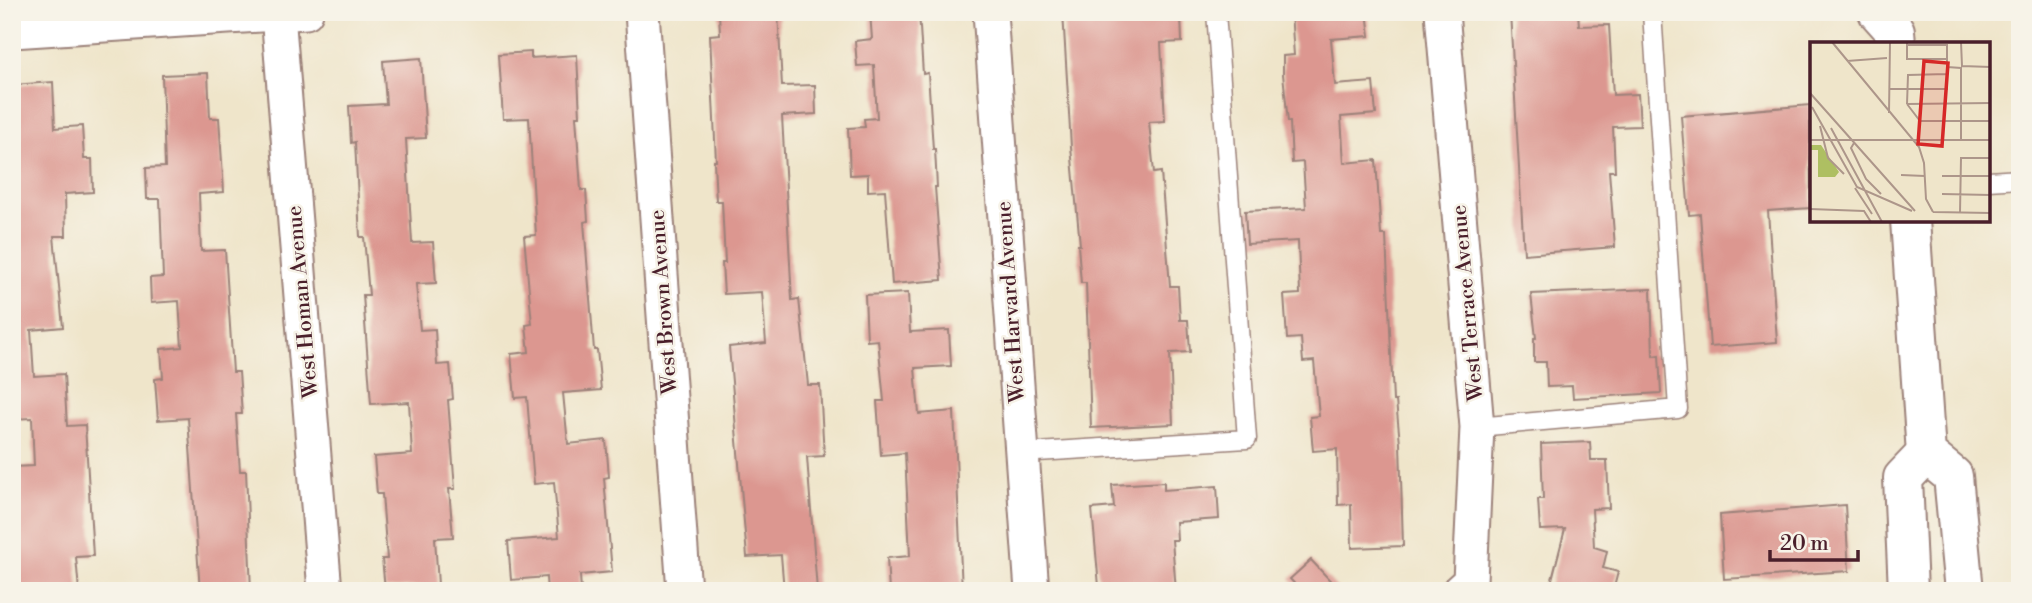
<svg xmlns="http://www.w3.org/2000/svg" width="2032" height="603" font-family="'Libre Bodoni',serif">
<rect width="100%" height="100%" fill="#f7f3e8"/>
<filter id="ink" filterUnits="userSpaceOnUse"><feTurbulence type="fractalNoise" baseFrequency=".0143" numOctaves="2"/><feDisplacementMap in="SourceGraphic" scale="14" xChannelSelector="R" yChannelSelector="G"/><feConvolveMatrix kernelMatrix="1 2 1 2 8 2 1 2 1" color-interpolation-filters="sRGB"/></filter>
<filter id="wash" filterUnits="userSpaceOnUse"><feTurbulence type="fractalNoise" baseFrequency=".00686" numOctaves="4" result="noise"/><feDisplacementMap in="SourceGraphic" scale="28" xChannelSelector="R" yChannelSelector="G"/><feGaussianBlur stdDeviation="1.57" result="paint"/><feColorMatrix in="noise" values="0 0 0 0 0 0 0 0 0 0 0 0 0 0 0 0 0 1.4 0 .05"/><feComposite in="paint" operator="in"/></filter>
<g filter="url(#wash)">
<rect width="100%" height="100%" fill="#efe5ca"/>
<g id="blocks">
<!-- building -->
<g fill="#dc9790">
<polygon points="719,12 778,12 782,86 815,85 816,114 782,116 792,300 799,299 808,385 820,385 824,456 807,457 817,591 784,591 781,555 747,557 729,347 766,343 762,292 724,294 722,263 725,263 722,201 716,201 714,161 716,161 710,35 720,34"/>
<polygon points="870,12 919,12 923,74 928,73 933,149 935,149 937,187 935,187 942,280 892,284 885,190 868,191 868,174 850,175 848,128 865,127 864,119 877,118 874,65 857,66 855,41 872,39"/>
<polygon points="1063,12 1155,12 1155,17 1181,16 1182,42 1161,43 1165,121 1149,122 1154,173 1161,172 1170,286 1178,286 1180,320 1188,320 1190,352 1170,353 1173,424 1091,428 1086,283 1081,283 1078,245 1080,245 1071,147"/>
<polygon points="1291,12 1367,12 1370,36 1331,39 1335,85 1373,82 1376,114 1341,117 1344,163 1376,160 1381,235 1386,235 1393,401 1396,401 1400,443 1403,546 1352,548 1351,504 1338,505 1337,449 1313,451 1310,417 1319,416 1314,361 1303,362 1301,338 1287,339 1284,295 1300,294 1298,241 1247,244 1245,211 1306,208 1303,162 1292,163 1290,122 1288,122 1283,74 1283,56 1294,55"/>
<polygon points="1510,12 1578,12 1579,26 1609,25 1613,95 1638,94 1640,126 1613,127 1615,171 1609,171 1615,247 1524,254"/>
<polygon points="531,52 531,58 577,55 580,116 576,116 581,190 586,190 588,221 584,222 594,350 597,350 601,390 563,393 568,444 606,440 609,477 604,478 612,572 580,575 581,591 547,591 546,577 511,580 508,541 559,537 554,482 534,484 527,397 515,398 511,354 529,352 526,325 532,324 524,236 536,235 529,118 503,119 499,54"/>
<polygon points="421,58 426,138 406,139 412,243 433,242 436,283 416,284 420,330 435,329 437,365 450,364 453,399 448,400 455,489 449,489 453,537 435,538 438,585 385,589 382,559 387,559 382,494 377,494 374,457 412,454 409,402 371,404 363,295 369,295 364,237 360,237 355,142 351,143 349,106 386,104 383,61"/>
<polygon points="208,73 210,118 219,118 224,192 199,194 201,251 225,250 233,372 239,372 242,414 236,414 240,471 246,471 251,591 200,591 188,418 158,420 155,379 163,378 161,349 182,347 179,301 151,303 150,278 163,277 160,199 147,199 146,168 165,167 162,75"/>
<polygon points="53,82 55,128 82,126 84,159 92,159 93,192 65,194 66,236 54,236 63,327 31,330 34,376 64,374 67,426 85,425 93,556 76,557 79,591 12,591 12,467 34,466 32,418 12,419 12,287 19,286 15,238 12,239 12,85"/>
<polygon points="1810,105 1811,208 1768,211 1777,342 1710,347 1700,214 1689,215 1681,116"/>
<polygon points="1651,289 1653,356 1659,355 1661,393 1573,398 1572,386 1547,387 1546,362 1534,362 1534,338 1536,338 1531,294"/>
<polygon points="908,293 910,332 949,330 951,366 915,368 919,414 954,411 962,591 889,591 887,558 910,556 905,453 881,455 877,401 884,401 878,340 867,341 865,295"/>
<polygon points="1590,442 1591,460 1607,460 1609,508 1592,509 1594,547 1607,551 1603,568 1618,572 1613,591 1549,591 1565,529 1540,530 1538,499 1543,499 1541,444"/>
<polygon points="1164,482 1164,490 1217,486 1219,519 1176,522 1177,540 1172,540 1176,591 1105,591 1104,586 1099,586 1092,509 1114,507 1112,485"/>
<polygon points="1845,505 1849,571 1724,579 1720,515"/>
<polygon points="1311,560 1340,591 1301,591 1290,579"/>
</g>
</g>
</g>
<g filter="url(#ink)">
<use href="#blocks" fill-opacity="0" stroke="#9c827a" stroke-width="2"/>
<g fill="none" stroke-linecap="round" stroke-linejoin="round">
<defs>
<g id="lane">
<polyline points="1988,181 2020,179"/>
<polyline points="1477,427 1678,409 1652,12"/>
<polyline points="1021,453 1247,439 1216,12"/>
</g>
<g id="street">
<polyline points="642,12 684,591"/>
<polyline points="990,12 1032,591"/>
<polyline points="1442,12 1477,427 1470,581 1459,591"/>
<polyline points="278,14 325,591"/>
<polyline points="12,31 306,12"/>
</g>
<g id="secondary">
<polyline points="1878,12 1895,31 1896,44"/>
<polyline points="1910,220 1926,454 1953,476 1964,591"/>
<polyline points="1908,591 1903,478 1926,454"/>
</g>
</defs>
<!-- lane casing -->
<use href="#lane" stroke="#9c827a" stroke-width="21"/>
<!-- street casing -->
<use href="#street" stroke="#9c827a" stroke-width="37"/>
<!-- secondary casing -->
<use href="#secondary" stroke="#9c827a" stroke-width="42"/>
<!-- lane -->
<use href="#lane" stroke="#fff" stroke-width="18"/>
<!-- street -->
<use href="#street" stroke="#fff" stroke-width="33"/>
<!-- secondary -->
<use href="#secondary" stroke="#fff" stroke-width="38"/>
</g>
</g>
<g text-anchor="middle" stroke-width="5" stroke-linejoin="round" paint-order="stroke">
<!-- street labels -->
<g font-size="21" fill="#4a1f2b" stroke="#f7f3e8">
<text transform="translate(302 302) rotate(-95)" y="7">West Homan Avenue</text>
<text transform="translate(663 302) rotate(-94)" y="7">West Brown Avenue</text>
<text transform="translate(1010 302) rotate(-94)" y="7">West Harvard Avenue</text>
<text transform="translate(1467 303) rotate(-95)" y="7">West Terrace Avenue</text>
</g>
</g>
<!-- overview -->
<g transform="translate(1810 42)">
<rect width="180" height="180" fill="#efe5ca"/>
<path d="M0 103H11L29 130 25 135H8V108H1Z" fill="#aebf62"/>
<path fill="none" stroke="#ad968a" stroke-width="2" d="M22 0 109 105 114 121 116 157 123 170M151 0 152 24 181 25M97 1V17H137M37 19 77 16M137 25 151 26V98M80 47H137V3H97M0 51 105 169M97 62 110 79H181M97 62 181 61M97 62 98 33 137 32M2 65 47 145 102 169M79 71 80 0M10 84 18 116 34 132M21 86 72 180M0 98H181M44 101 41 106 56 137 71 152M91 133 115 134M132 134H181M45 146 62 172M132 152 181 153M0 167 54 169 61 180M123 170 181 171M150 171 151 116H181"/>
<path fill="#d62828" fill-opacity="0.15" stroke="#d62828" stroke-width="3.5" d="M114 19 138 21 132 104 108 102Z"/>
<rect width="180" height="180" fill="none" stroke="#4a1f2b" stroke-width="3.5"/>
</g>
<!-- margin -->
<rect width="2032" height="603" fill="none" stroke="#f7f3e8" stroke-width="42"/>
<!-- scale -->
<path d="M1770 550v10h88v-10" fill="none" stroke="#4a1f2b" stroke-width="3.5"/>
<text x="1780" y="550" font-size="21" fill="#4a1f2b" stroke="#f7f3e8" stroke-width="5" paint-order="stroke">20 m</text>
</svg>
